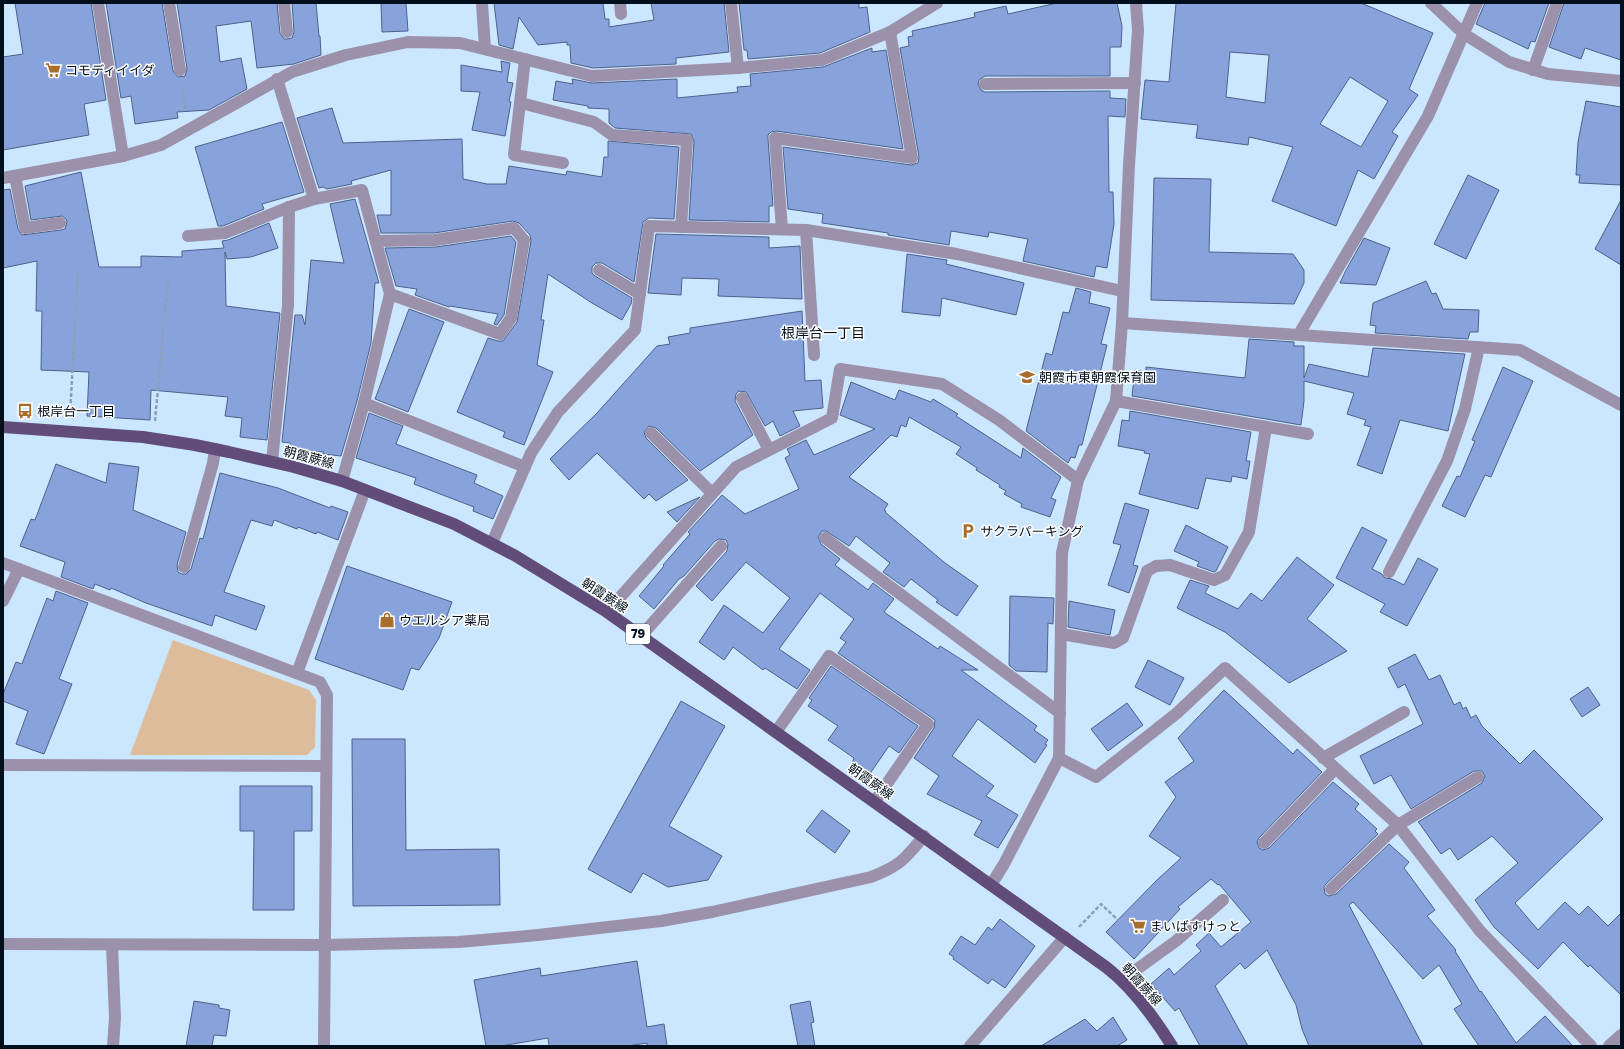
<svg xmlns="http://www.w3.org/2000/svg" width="1624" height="1049" font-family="'Golos Text','Noto Sans JP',sans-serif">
<rect width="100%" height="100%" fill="#cbe7ff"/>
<!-- green -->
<polygon fill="#ddbc9c" points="173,640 309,690 316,700 315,747 307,755 130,755"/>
<!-- building -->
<g fill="#88a3dc" stroke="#4d608b" fill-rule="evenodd">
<polygon points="15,3 91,3 106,100 84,104 89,135 3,150 3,57 23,54"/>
<polygon points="106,3 162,3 173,71 178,77 185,76 187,69 177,3 277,3 280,33 284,39 287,39 292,38 294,32 292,3 316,3 319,36 320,36 321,55 294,64 257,68 251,21 216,26 220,62 241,58 247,89 209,110 177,112 178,118 135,124 131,96 121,98"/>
<polygon points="381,3 406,3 408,31 382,32"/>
<polygon points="494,3 603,3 605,19 609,19 609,27 654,20 651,3 724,3 729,52 676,58 676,64 593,68 571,63 570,45 567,45 567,42 538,45 519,17 513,49 499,45"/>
<polygon points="739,3 859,3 859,8 867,7 870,32 820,53 748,59 747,50 744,50"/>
<polygon points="1057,3 1117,3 1122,26 1121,47 1110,47 1110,76 985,76 979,80 978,84 981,90 985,92 1110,91 1110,98 1126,99 1125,117 1108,116 1109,192 1113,192 1114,224 1107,268 1096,266 1094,277 1023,261 1028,239 989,232 988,237 951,231 949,245 888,235 888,233 822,223 823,214 788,209 783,147 911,165 918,163 919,157 900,48 909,46 908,37 913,36 912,31 975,17 974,13 1006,6 1008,14"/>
<path d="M1176 3H1361L1433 33 1409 89 1418 95 1392 132 1398 136 1374 179 1358 170 1336 226 1272 201 1293 147 1249 137 1248 145 1196 138 1198 125 1141 119 1145 80 1169 82ZM1230 52 1269 55 1265 103 1226 97ZM1350 77 1388 101 1361 147 1320 124Z"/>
<polygon points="1485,3 1549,3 1535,42 1531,41 1528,49 1476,24"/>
<polygon points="1564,3 1621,3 1621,60 1585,48 1581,59 1549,47"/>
<polygon points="872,48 872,52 886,50 903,149 776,131 771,132 768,135 768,139 773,206 769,206 769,222 689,220 694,141 691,134 615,128 609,123 609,109 588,108 588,106 553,100 556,81 573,84 572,79 592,83 677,79 677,98 738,92 737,87 751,86 750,74 823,67"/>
<polygon points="501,61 510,63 507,82 513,83 509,101 511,102 505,136 472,130 480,92 461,91 461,65 502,72"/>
<polygon points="1586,101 1621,107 1621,185 1579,183 1580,175 1576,175 1578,142"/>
<polygon points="332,108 343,143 462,139 463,179 487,184 506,184 509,166 566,175 567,171 602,177 604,157 608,157 608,141 679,147 674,219 649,218 643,222 634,282 602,263 596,263 592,267 592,273 595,276 632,298 631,304 622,320 592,303 548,274 541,320 544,320 537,365 553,372 524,445 503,437 505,432 457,412 488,338 498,341 503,341 517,322 531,241 530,235 519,223 513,221 434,233 381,233 377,215 391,215 391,170 351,181 352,184 327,189 323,187 319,188 297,118"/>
<polygon points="282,122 304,192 262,204 264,209 223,226 218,226 195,147"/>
<polygon points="81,172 99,267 141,267 141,256 182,257 182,251 224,248 222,241 228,240 269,223 278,248 251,257 227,259 225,252 226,306 280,313 267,440 240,437 242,418 225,416 228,397 151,390 150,420 87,416 89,372 41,370 42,311 36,311 37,261 3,268 3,190 10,189 18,229 22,235 61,230 65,229 67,222 66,219 62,216 31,220 25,186"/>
<polygon points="1468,175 1499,190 1466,259 1434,244"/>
<polygon points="1154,178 1211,179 1209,252 1293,254 1304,270 1304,283 1294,304 1151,300"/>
<polygon points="355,199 379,283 375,283 371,343 357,401 341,456 323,454 324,452 290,450 290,443 282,442 295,315 302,315 305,325 311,260 344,263 330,204"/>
<polygon points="1621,200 1621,265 1595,249"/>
<polygon points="656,234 769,237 769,248 800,246 802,299 718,296 719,279 682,278 681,295 648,293"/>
<polygon points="511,236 516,242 504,315 497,325 494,324 498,314 450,306 449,307 415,295 417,289 396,286 385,248 436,247"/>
<polygon points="1364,238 1390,248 1376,285 1340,283 1346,270"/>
<polygon points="907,254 947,260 946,264 1024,283 1016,315 942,298 940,316 902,312"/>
<polygon points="1426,281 1432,294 1436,293 1443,309 1479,310 1478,332 1470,332 1468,339 1375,333 1376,326 1370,325 1373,303"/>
<polygon points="1076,288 1091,292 1089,303 1110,308 1101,344 1107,345 1082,445 1079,445 1075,458 1071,457 1068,463 1026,431 1046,353 1052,355 1063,312 1069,313"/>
<polygon points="409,309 444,322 408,412 375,399"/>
<polygon points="802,311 805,381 821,380 823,408 793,411 800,426 780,436 773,421 765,426 746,392 739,391 736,394 735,401 753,435 700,471 656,428 649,426 644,432 646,438 688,480 656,501 649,494 644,499 597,453 569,480 550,459 597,413 657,346 670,344 668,337 690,333 690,328"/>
<polygon points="1249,339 1294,342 1294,346 1304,346 1304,378 1309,364 1368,377 1373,348 1465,354 1448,431 1400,420 1382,474 1357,465 1371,427 1364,425 1366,420 1347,414 1354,393 1304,381 1304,401 1301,425 1132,396 1135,370 1146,372 1146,367 1245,378"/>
<polygon points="1503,367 1533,381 1491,477 1485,475 1465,517 1442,506 1457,476 1460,477 1475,441 1472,440"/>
<polygon points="851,382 895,400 899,390 931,402 933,399 958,414 956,416 1021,458 1023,448 1061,477 1051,498 1056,500 1050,517 1021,507 1022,504 1004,494 1006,491 999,487 1000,485 976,470 977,468 956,454 961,447 909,417 906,427 901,425 897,437 891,435 849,477 888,504 884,510 886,511 885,512 945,563 978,586 957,616 936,602 938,600 911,579 904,587 883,572 890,563 856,536 849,546 826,531 822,531 818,537 821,544 840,559 835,565 868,590 873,583 894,599 884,612 938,649 940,646 978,670 961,670 1037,726 1034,730 1048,740 1045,744 1047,745 1035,763 978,719 952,756 994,786 986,796 1018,815 998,848 974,835 982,821 927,794 939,776 914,758 934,728 935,720 838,653 846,642 840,638 854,619 820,593 779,649 810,670 797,689 765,668 763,670 733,647 724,660 699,642 724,605 763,633 790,598 746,562 712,601 696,586 727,551 728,544 726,540 719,539 715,541 684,576 679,579 654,609 639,596 664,566 663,565 690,534 688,532 722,495 745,514 799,489 785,458 790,455 787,449 806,440 814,455 875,429 840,415"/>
<polygon points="1130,411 1251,432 1246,461 1250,461 1247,479 1232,476 1231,482 1206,478 1198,509 1139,494 1150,454 1144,453 1145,451 1118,446 1122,420 1129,421"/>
<polygon points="369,413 403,426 396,444 477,475 474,483 503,496 493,519 473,511 474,507 414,484 416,478 356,458"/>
<polygon points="109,463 139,467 133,510 186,532 177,565 178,572 182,574 186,574 191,569 200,538 203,539 220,473 278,488 330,508 331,506 348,512 338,540 317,532 316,534 298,527 297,529 274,520 272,526 251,520 224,592 265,606 256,630 215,615 212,626 146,603 111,588 110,590 95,584 93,589 61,577 65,562 20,546 31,519 35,520 56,464 106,483"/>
<polygon points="700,497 677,522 667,512"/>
<polygon points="1125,503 1149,510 1133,565 1138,566 1129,593 1108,585 1121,545 1113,543"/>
<polygon points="1186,525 1228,547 1216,571 1214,572 1197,566 1199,562 1174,551"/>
<polygon points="1362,527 1387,540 1372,569 1382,574 1385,578 1392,579 1404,585 1418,558 1438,569 1407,626 1380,612 1385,604 1336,578"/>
<polygon points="1297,557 1334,585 1307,619 1347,651 1289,683 1225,632 1177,608 1190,580 1209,586 1205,593 1238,609 1251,593 1262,601"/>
<polygon points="347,566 452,602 439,638 419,670 411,668 403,690 315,659"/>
<polygon points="56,591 88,603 59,679 72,684 44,754 16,744 28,711 3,701 3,694 16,662 22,664 47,598 53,601"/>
<polygon points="1010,596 1054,598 1053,624 1048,623 1047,672 1016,671 1009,665"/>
<polygon points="1069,601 1115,610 1110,635 1068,627"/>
<polygon points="1415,654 1429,680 1440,675 1454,705 1460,702 1463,709 1466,707 1471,718 1476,715 1482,726 1520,764 1534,750 1603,819 1515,903 1538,930 1565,902 1579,915 1588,906 1608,926 1621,913 1621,995 1590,965 1588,967 1563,942 1538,969 1494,927 1475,900 1518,863 1492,836 1458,860 1450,848 1441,854 1420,824 1418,822 1482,783 1485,776 1482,771 1474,771 1411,809 1391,775 1374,784 1360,756 1423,724 1405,684 1398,688 1388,668"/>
<polygon points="1148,660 1184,678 1170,705 1135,687"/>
<polygon points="831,666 918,726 899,753 889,746 869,775 852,763 854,758 828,740 838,726 808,706 812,700 809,698"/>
<polygon points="1588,687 1600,705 1582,717 1570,699"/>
<polygon points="1224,690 1293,754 1297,749 1322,772 1259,838 1257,842 1259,848 1263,850 1269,848 1333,782 1359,804 1355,809 1377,829 1375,831 1378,834 1326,884 1324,887 1325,894 1329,896 1336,894 1389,844 1409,862 1404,868 1435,910 1427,916 1456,950 1455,951 1480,992 1481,991 1516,1043 1545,1016 1573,1046 1479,1046 1454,1009 1462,1004 1439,965 1423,979 1353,902 1349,905 1423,1046 1309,1046 1302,1029 1296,1005 1267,950 1245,969 1240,963 1215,986 1248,1046 1200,1046 1179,1008 1175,1011 1151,984 1169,968 1174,975 1201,951 1196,945 1209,933 1221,947 1251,922 1219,884 1218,885 1211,879 1178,907 1180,909 1134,959 1106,932 1157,880 1181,858 1149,836 1176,797 1165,782 1194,761 1178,738"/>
<polygon points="681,701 725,726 669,826 722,856 708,880 668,887 643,873 631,893 588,869"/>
<polygon points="1127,703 1143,725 1108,751 1091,729"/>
<polygon points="352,739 405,739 406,850 499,849 500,905 353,906"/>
<polygon points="240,786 312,786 312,831 294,831 294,910 253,910 254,831 240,831"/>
<polygon points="822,810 850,831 835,853 806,831"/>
<polygon points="1000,919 1035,946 1005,988 992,979 988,984 953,959 954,957 949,954 961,936 975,945 988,927 992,930"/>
<polygon points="637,961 647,1027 664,1024 667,1046 647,1046 647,1043 628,1046 549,1046 548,1038 501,1046 486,1046 474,980 540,968 541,976"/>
<polygon points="194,1001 219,1005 219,1008 230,1010 226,1036 214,1035 212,1046 186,1046"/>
<polygon points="810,1001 814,1022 811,1023 815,1046 798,1046 790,1005"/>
<polygon points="1113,1017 1127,1040 1117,1046 1041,1046 1085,1019 1097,1031"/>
</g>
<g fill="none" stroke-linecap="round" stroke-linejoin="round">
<!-- path -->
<g stroke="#8aa1b5" stroke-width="2.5" stroke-dasharray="4 2" stroke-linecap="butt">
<polyline points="182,87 186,111"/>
<polyline points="70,415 78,270"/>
<polyline points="155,421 168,279"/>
<polyline points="1079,927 1101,904 1118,920"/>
</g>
<!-- minor -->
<g stroke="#9c91ab" stroke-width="12">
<polyline points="98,3 123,156"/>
<polyline points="169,3 180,70"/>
<polyline points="284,3 287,32"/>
<polyline points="482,3 485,49"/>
<polyline points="620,3 621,14"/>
<polyline points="731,3 738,68"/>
<polyline points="1431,3 1464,34 1509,62 1548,74 1621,81"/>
<polyline points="525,59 514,155 563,163"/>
<polyline points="1533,70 1557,3"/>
<polyline points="277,79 314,199 362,190 390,294 364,403 342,481"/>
<polyline points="985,84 1135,83"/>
<polyline points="521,103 594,122 612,135 687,140 681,227"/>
<polyline points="15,176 25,228 60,223"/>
<polyline points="3,178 123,156 161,145 292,72 346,55 408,42 460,43 592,76 738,68 822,60 890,32 937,3"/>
<polyline points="782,229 775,138 912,158 890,32"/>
<polyline points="806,230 814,355"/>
<polyline points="188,236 225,233 289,207"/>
<polyline points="376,241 435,240 514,228 524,240 511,318 500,334 390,294"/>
<polyline points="599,270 640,294"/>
<polyline points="1122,323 1520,350 1621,405"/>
<polyline points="1299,334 1428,116 1477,3"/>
<polyline points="742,398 769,450"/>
<polyline points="1116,401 1308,434"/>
<polyline points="364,403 525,467"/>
<polyline points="651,433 712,493"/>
<polyline points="272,461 288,305 289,207 314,199"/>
<polyline points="825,538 1060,713"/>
<polyline points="492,543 531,453 558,412 635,330 649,226 806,230 957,254 1122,291"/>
<polyline points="3,563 320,682 327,695 324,1046"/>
<polyline points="184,567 213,463 215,449"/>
<polyline points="1389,572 1447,461 1465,409 1479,347"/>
<polyline points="3,601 19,569"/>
<polyline points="607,612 736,467 832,418 840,369 942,384 999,420 1078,480"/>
<polyline points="1061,634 1114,643 1123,638 1147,571 1156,566 1170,565 1214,580 1225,575 1249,532 1266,427"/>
<polyline points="641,636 721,546"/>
<polyline points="297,673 365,490"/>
<polyline points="776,732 829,656 928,724 875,801"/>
<polyline points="1059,758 1096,777 1177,713 1225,668 1398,825 1480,931 1591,1046"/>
<polyline points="1323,758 1404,712"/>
<polyline points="3,765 325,766"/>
<polyline points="1264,843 1335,769"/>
<polyline points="991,885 1004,864 1059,758 1062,553 1078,480 1116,401 1122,323 1129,165 1138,30 1136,3"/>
<polyline points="1331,889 1398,825 1478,777"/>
<path d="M3 944 324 945 459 942 538 935 661 921 712 912 871 877C900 866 905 859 924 836"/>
<polyline points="112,945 115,1018 113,1046"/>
<polyline points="1122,980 1176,941 1223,900"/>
<polyline points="970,1046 1065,937"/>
<polyline points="1609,1046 1621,1035"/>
</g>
<!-- major -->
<path stroke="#624d7a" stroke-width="12" d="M3 427 143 437 195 445 229 452 294 467 342 481 454 524 514 555 607 612 1106 967C1133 988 1154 1017 1172 1046"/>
</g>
<!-- icons -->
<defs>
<symbol id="supermarket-bare" viewBox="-9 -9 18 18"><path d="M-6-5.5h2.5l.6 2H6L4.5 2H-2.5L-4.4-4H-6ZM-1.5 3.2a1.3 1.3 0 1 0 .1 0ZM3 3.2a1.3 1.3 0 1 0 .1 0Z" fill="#a86e2e" stroke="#fff" stroke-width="2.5" paint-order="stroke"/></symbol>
<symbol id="school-bare" viewBox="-9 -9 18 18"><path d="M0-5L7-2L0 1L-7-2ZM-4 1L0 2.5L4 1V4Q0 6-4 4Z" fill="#a86e2e" stroke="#fff" stroke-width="2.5" paint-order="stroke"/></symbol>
<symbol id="bus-bare" viewBox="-9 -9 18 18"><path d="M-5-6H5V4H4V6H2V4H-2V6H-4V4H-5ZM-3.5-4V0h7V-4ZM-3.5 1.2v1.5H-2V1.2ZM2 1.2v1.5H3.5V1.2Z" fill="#a86e2e" stroke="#fff" stroke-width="2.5" paint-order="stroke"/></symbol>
<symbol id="parking-bare" viewBox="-9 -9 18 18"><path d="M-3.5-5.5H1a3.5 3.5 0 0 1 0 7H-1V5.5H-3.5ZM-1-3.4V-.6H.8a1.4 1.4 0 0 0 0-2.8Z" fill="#a86e2e" stroke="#fff" stroke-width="2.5" paint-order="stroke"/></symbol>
<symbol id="shop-bare" viewBox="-9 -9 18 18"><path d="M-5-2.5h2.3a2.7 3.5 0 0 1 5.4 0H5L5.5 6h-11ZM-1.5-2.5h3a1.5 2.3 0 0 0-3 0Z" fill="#a86e2e" stroke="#fff" stroke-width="2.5" paint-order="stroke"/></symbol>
</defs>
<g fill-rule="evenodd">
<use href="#supermarket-bare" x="42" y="59" width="22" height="22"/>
<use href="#school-bare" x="1016" y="366" width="22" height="22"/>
<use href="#bus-bare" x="14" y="400" width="22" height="22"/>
<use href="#parking-bare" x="957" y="520" width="22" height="22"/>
<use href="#shop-bare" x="376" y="609" width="22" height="22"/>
<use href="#supermarket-bare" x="1127" y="915" width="22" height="22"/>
</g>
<g text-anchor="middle" stroke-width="3" stroke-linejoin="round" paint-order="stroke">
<!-- shield labels -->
<rect fill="#fff" stroke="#4d5760" stroke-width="1" x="626" y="624" width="24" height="20" rx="3"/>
<g font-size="12" font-weight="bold" fill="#010f1c">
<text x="638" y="638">79</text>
</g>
<!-- poi labels -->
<g font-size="13" fill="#010f1c" stroke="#fff" text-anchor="start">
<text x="65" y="75">コモディイイダ</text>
<text x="1039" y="382">朝霞市東朝霞保育園</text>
<text x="37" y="416">根岸台一丁目</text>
<text x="980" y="536">サクラパーキング</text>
<text x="399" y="625">ウエルシア薬局</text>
<text x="1150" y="931">まいばすけっと</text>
</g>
<!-- street labels -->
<g font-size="13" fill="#010f1c" stroke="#fff">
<text transform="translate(309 457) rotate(15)" y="5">朝霞蕨線</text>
<text transform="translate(605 595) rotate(33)" y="5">朝霞蕨線</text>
<text transform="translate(871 781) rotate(35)" y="5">朝霞蕨線</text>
<text transform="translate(1142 984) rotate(48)" y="5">朝霞蕨線</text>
</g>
<!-- neighbourhood labels -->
<g font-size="14" fill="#010f1c" stroke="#fff">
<text x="823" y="338">根岸台一丁目</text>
</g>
</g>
<!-- border -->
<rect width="1624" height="1049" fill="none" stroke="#010f1c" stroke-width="8"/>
</svg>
